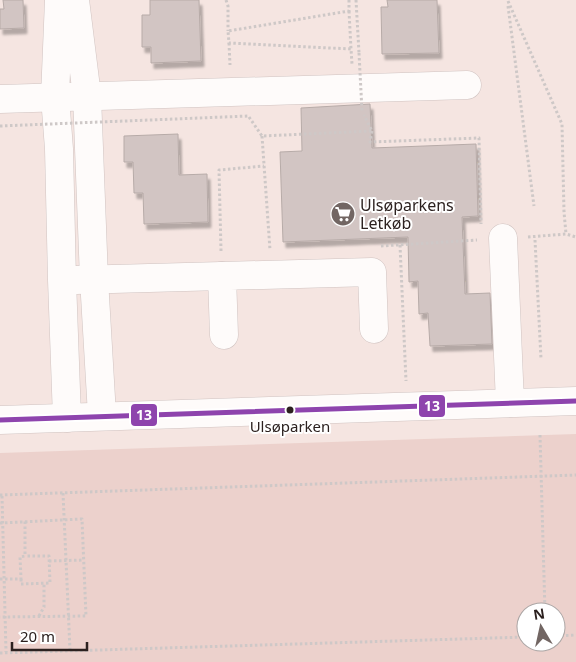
<svg xmlns="http://www.w3.org/2000/svg" width="576" height="662" font-family="'Noto Sans',sans-serif">
<defs>
<filter id="shadow"><feDropShadow dx="3" dy="5.5" stdDeviation="1" flood-color="#0004"/></filter>
</defs>
<rect width="100%" height="100%" fill="#f5e5e1"/>
<!-- green -->
<path fill="#ecd1cc" fill-rule="evenodd" d="M576 434V662H0V453ZM526 612H556V642H526Z"/>
<!-- building -->
<g fill="#d2c5c3" stroke="#b7aba8" filter="url(#shadow)">
<polygon points="3,0 23,0 24,28 0,29 0,9 4,9"/>
<polygon points="150,0 199,0 201,61 151,63 151,47 142,47 142,15 150,15"/>
<polygon points="387,0 437,0 439,53 382,54 381,7 388,7"/>
<polygon points="370,104 372,148 476,144 478,216 462,217 465,294 490,293 492,344 430,346 428,313 419,314 418,281 409,282 408,237 283,242 280,152 302,151 301,108"/>
<polygon points="178,134 179,175 207,174 208,222 144,224 143,193 134,193 133,162 124,162 124,136"/>
</g>
<g fill="none" stroke-linecap="round" stroke-linejoin="round">
<defs>
<g id="minor">
<polyline points="59,0 55,97 59,149 62,280 67,418"/>
<polyline points="75,0 87,96 94,279 102,415"/>
<polyline points="0,99 467,85"/>
<polyline points="503,238 510,403"/>
<polyline points="76,280 222,276"/>
<polyline points="224,335 222,276 372,272 374,329"/>
<polyline points="0,420 576,401"/>
</g>
</defs>
<!-- minor casing -->
<use href="#minor" stroke="#d0c3c1" stroke-width="29"/>
<!-- path -->
<g stroke="#cec8c7" stroke-width="3" stroke-dasharray="2.5 2.5" stroke-linecap="butt">
<polyline points="226,0 228,6 228,31"/>
<polyline points="349,0 349,11 228,31 229,43 351,49 352,64"/>
<polyline points="356,0 359,53"/>
<polyline points="508,1 562,124 564,212 566,234"/>
<polyline points="508,6 534,206"/>
<polyline points="349,11 351,49"/>
<polyline points="229,43 230,65"/>
<polyline points="249,117 262,136 372,131 364,115"/>
<polyline points="372,131 370,142 479,138 481,224"/>
<polyline points="262,136 270,250"/>
<polyline points="528,237 566,234 576,237"/>
<polyline points="535,240 541,359"/>
<polyline points="400,245 406,381"/>
<polyline points="381,246 477,240"/>
<polyline points="221,251 219,170 264,166"/>
<polyline points="540,435 545,612"/>
<polyline points="63,493 70,650"/>
<polyline points="0,495 576,475"/>
<polyline points="2,496 6,652"/>
<polyline points="0,523 82,519 86,616 0,617"/>
<polyline points="49,561 84,560"/>
<polyline points="0,579 21,579 20,557 25,556 25,521"/>
<polyline points="21,579 21,584 50,583 49,556 25,556"/>
<polyline points="39,616 44,607 44,583"/>
<polyline points="556,636 576,635"/>
<polyline points="0,653 526,637"/>
</g>
<!-- minor -->
<use href="#minor" stroke="#fefbfa" stroke-width="28"/>
<!-- path-bridge -->
<g stroke="#cec8c7" stroke-width="3" stroke-dasharray="2.5 2.5" stroke-linecap="butt">
<polyline points="359,53 362,111"/>
<polyline points="0,126 249,116"/>
</g>
<defs>
<polyline id="bus-1" points="0,420 576,401"/>
</defs>
<!-- bus-1 casing -->
<use href="#bus-1" stroke="#fff" stroke-width="9"/>
<!-- bus-1 -->
<use href="#bus-1" stroke="#8e44ad" stroke-width="5"/>
</g>
<!-- icons -->
<defs>
<symbol id="supermarket-disc" viewBox="-11 -11 22 22"><circle r="9.5" fill="#726663" stroke="#fff"/><path d="M-6-5.5h2.5l.6 2H6L4.5 2H-2.5L-4.4-4H-6ZM-1.5 3.2a1.3 1.3 0 1 0 .1 0ZM3 3.2a1.3 1.3 0 1 0 .1 0Z" fill="#fff"/></symbol>
</defs>
<g fill-rule="evenodd">
<use href="#supermarket-disc" x="329" y="200" width="28" height="28"/>
</g>
<!-- markers -->
<circle fill="#2c211f" stroke="#fff" stroke-width="2" cx="290" cy="410" r="4.5"/>
<g text-anchor="middle" stroke-width="4" stroke-linejoin="round" paint-order="stroke">
<!-- bus labels -->
<g font-size="15" fill="#2c211f" stroke="#fff">
<text x="290" y="432">Ulsøparken</text>
</g>
<!-- poi labels -->
<g font-size="16" fill="#2c211f" stroke="#fff" text-anchor="start">
<text x="360" y="211">Ulsøparkens<tspan x="360" dy="18">Letkøb</tspan></text>
</g>
</g>
<g stroke="#fff" stroke-width="2">
<rect x="418" y="394" width="28" height="24" rx="5" fill="#8e44ad"/>
<rect x="130" y="403" width="28" height="24" rx="5" fill="#8e44ad"/>
</g>
<g font-size="14" text-anchor="middle" font-weight="bold" fill="#fff">
<text x="432" y="411">13</text>
<text x="144" y="420">13</text>
</g>
<!-- north arrow -->
<g transform="translate(541 627) rotate(351)"><circle r="24" fill="#ffffff" stroke="#aba6a5"/>
<path d="M0-4L9 19L0 12L-9 19Z" fill="#726663"/>
<text y="-8" font-size="14" font-weight="bold" text-anchor="middle" fill="#2c211f">N</text>
</g>
<!-- scale -->
<path d="M12 642v8h75v-8" fill="none" stroke="#2c211f" stroke-width="2.5"/>
<text x="20" y="642" font-size="15" fill="#2c211f" stroke="#ffffff" stroke-width="4" paint-order="stroke">20 m</text>
</svg>
